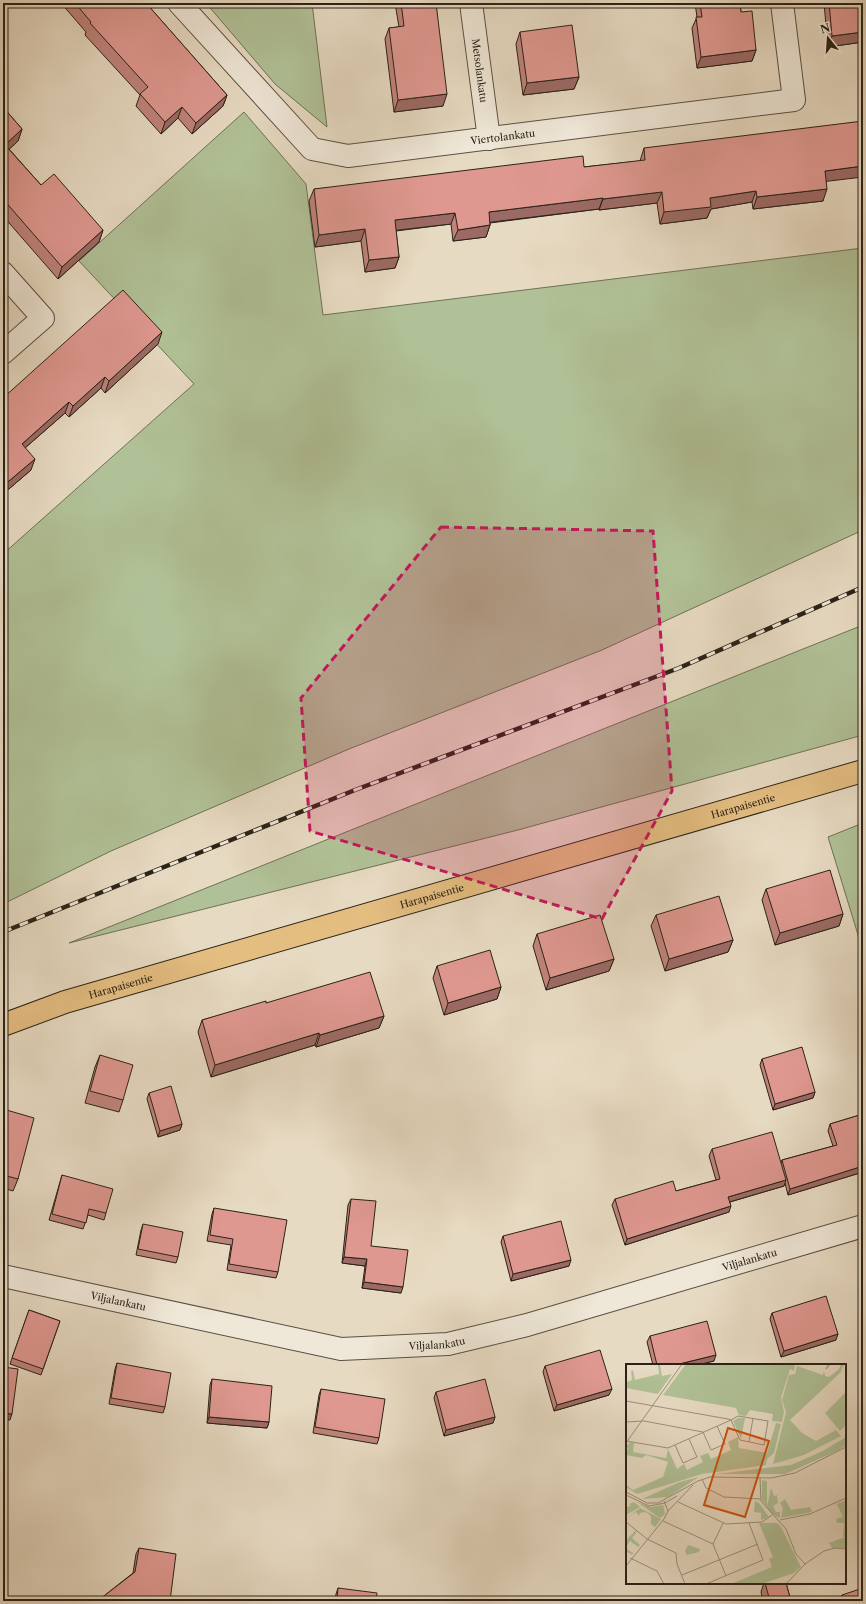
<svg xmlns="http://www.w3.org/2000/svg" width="866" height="1604" font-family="'Libre Caslon Text',serif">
<rect width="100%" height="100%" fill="#e7dac2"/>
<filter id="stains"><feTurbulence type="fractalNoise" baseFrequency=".005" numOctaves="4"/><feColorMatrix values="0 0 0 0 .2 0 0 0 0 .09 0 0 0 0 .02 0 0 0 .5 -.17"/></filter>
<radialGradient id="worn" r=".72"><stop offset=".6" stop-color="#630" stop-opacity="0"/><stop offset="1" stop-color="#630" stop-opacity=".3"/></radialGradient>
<!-- green -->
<g fill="#b1c197" stroke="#6e7257">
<polygon points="206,3 312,3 327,127 275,84"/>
<polygon points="244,112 306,184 323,315 863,248 863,530 602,650 349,749 111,851 3,904 3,554 194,384 79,261"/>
<polygon points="863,625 863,735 518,830 69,943"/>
<polygon points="863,823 863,951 828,837"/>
</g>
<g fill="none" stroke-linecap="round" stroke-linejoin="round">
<defs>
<g id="minor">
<path id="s1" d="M179 3 312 149 348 156 794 100 782 3"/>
<path id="s2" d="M471 3 489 139"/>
<polyline points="3,273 43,318 3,353"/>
<path id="s3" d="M3 1276 341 1349 448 1344 527 1325 863 1226"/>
</g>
<g id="major">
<path id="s4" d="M3 1025 65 1002 863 771"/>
</g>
</defs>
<!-- minor casing -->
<use href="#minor" stroke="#5a5042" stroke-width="24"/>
<!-- major casing -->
<use href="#major" stroke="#2b2217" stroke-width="24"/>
<!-- minor -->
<use href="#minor" stroke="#efe7d7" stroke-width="22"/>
<!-- major -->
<use href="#major" stroke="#e4bd81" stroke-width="22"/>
<defs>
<polyline id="rail" points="3,932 355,790 679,668 863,587"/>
</defs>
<!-- rail casing -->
<use href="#rail" stroke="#2b2217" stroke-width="4.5"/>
<!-- rail -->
<use href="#rail" stroke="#efe7d7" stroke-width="3" stroke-dasharray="9" stroke-linecap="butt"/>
</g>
<!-- wall -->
<g fill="#c0837c" stroke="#2b2217">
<polygon points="30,3 39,3 34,8"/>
<polygon points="61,3 146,3 227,95 223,106 192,134 178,118 161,134 136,106 140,95 85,35 86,32"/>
<polygon points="395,3 436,3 443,106 394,112 385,39 389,28 399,27"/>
<polygon points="695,3 740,3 741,12 756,50 752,61 697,68 692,28 697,17"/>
<polygon points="824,3 863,3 863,42 828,47"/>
<polygon points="520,32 579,77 574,89 523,95 516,44"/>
<polygon points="3,107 22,129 18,141 9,149 41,185 103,230 99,242 58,279 3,216"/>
<polygon points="644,148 826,182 823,201 753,209 752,202 711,209 707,218 660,224 657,203 599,210 599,209 490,223 490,225 486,237 453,241 451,224 396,231 399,257 395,268 365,272 361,241 315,247 309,201 314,189 584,167 640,161"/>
<polygon points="158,344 105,393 101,388 69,417 65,413 25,448 31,470 3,494 3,398"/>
<polygon points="766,889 843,914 839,926 775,945 762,900"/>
<polygon points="656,915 733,940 728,952 665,971 651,926"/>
<polygon points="537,934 614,959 609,971 546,990 533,946"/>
<polygon points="437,966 501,987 497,999 444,1015 433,978"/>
<polygon points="266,1003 384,1016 379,1028 316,1047 315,1045 211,1077 198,1032 202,1020"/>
<polygon points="100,1055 123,1100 119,1112 85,1103 95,1067"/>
<polygon points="762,1059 815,1092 813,1098 773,1110 760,1065"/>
<polygon points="149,1093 182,1124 180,1130 158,1137 147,1099"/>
<polygon points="3,1109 18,1179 13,1191 3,1188"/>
<polygon points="863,1114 863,1172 788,1195 785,1183 784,1186 730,1202 729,1212 625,1245 612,1205 615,1199 676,1191 716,1180 709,1156 712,1149 781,1163 782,1160 833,1146 828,1131 830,1124"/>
<polygon points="62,1175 106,1213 104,1220 88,1215 83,1229 49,1220"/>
<polygon points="351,1199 371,1246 401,1293 362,1288 365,1266 342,1263 348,1205"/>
<polygon points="214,1208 278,1272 276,1278 227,1270 231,1245 207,1241 212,1214"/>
<polygon points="143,1224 178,1257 176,1263 136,1255 141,1230"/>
<polygon points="503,1236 569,1266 511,1281 501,1242"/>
<polygon points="29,1310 60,1321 41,1375 10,1364"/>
<polygon points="772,1313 836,1340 781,1357 770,1319"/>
<polygon points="650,1336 714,1361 697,1365 653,1365 647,1342"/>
<polygon points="117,1363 165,1407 163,1413 109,1404 115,1369"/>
<polygon points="545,1366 609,1395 554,1411 543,1372"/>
<polygon points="212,1379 269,1422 267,1428 207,1423 210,1385"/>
<polygon points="321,1389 379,1438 377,1444 313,1433 319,1395"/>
<polygon points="436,1392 495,1417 493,1423 444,1436 434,1398"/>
<polygon points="139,1548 170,1601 99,1601 100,1599 133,1573 136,1554"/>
<polygon points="764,1583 786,1583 791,1601 763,1601 761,1592"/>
<polygon points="338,1588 376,1601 335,1601 336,1594"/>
<polygon points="842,1595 863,1601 839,1601"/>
</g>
<!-- shaded-wall -->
<g fill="#9c6a65" stroke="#2b2217">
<polygon points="36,3 39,3 34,8"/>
<polygon points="863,32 863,42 828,47 832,36"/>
<polygon points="756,50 752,61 697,68 701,57"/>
<polygon points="579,77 574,89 523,95 527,83"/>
<polygon points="447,94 443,106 394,112 398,100"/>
<polygon points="227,95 223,106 192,134 196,123"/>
<polygon points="182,107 178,118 161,134 165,122"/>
<polygon points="22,129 18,141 3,155 5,145"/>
<polygon points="863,166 863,177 821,182 825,171"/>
<polygon points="827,189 823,201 753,209 757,197"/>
<polygon points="756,191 752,202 711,209 707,218 660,224 664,212 710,198"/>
<polygon points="662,192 657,203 599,210 603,199"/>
<polygon points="603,198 599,209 484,223 489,212"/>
<polygon points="455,213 451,224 390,231 395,220"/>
<polygon points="490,225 486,237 453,241 458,230"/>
<polygon points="365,229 361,241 315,247 319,235"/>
<polygon points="103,230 99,242 58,279 62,267"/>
<polygon points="399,257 395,268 365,272 369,260"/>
<polygon points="162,332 158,344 105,393 109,381"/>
<polygon points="105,377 101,388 69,417 73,406"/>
<polygon points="69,402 65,413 17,455 22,444"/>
<polygon points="35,459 31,470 3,494 3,486"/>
<polygon points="843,914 839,926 775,945 780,933"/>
<polygon points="733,940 728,952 665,971 669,959"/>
<polygon points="614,959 609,971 546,990 550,978"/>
<polygon points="501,987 497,999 444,1015 448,1003"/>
<polygon points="384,1016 379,1028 316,1047 320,1035"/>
<polygon points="319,1033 315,1045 211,1077 215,1065"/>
<polygon points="815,1092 813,1098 773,1110 775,1104"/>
<polygon points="182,1124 180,1130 158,1137 160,1131"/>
<polygon points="863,1166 863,1172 788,1195 790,1189"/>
<polygon points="786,1180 784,1186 726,1203 728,1197"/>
<polygon points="731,1206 729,1212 625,1245 627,1239"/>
<polygon points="344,1257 367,1259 365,1266 342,1263"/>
<polygon points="571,1260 569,1266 511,1281 513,1274"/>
<polygon points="364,1282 403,1287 401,1293 362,1288"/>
<polygon points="838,1334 836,1340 781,1357 784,1351"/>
<polygon points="716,1355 714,1361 697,1365 675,1365"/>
<polygon points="612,1389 609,1395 554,1411 557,1405"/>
<polygon points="3,1413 12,1414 10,1420 3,1420"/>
<polygon points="209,1417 269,1422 267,1428 207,1423"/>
<polygon points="495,1417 493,1423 444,1436 446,1430"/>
</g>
<!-- building -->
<g fill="#df9890" stroke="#2b2217">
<polygon points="75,3 146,3 227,95 196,123 182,107 165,122 140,94 148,87 90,23 91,22"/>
<polygon points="401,3 436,3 447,94 398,100 389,28 404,26"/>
<polygon points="700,3 740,3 741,12 752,11 756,50 701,57 696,17 702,17"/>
<polygon points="829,3 863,3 863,32 832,36"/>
<polygon points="572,25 579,77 527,83 520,32"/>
<polygon points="3,107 22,129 5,145 41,185 54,174 103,230 62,267 3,199"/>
<polygon points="863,121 863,166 825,171 827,189 757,197 756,191 710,198 711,207 664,212 662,192 603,199 603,198 489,212 490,225 458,230 455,213 395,220 399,257 369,260 365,229 319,235 314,189 583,156 584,167 645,160 644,148"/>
<polygon points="123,290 162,332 109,381 105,377 73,406 69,402 22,444 35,459 3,486 3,398"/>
<polygon points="830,870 843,914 780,933 766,889"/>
<polygon points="719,896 733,940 669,959 656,915"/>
<polygon points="600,915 614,959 550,978 537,934"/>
<polygon points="490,950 501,987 448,1003 437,966"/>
<polygon points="370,972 384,1016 320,1035 319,1033 215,1065 202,1020 266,1001 266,1003"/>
<polygon points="802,1047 815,1092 775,1104 762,1059"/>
<polygon points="100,1055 133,1065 123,1100 90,1091"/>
<polygon points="171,1086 182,1124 160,1131 149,1093"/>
<polygon points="3,1109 34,1118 18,1179 3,1175"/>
<polygon points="863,1114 863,1166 790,1189 782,1160 837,1145 830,1124"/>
<polygon points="772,1132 786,1180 728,1197 731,1206 627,1239 615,1199 673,1181 676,1191 720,1179 712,1149"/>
<polygon points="62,1175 113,1189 106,1213 89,1209 86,1223 52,1214"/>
<polygon points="351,1199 376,1201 371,1246 408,1250 403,1287 364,1282 367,1259 344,1257"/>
<polygon points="214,1208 287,1220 278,1272 229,1264 233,1239 210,1235"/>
<polygon points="561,1221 571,1260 513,1274 503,1236"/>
<polygon points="143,1224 183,1232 178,1257 138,1249"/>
<polygon points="826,1296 838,1334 784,1351 772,1313"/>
<polygon points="29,1310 60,1321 43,1369 12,1358"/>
<polygon points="707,1321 716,1355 675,1365 657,1365 650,1336"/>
<polygon points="600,1350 612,1389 557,1405 545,1366"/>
<polygon points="117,1363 171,1373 165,1407 111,1398"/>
<polygon points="3,1367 18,1369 12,1414 3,1413"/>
<polygon points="212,1379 272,1386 269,1422 209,1417"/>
<polygon points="485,1379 495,1417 446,1430 436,1392"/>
<polygon points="321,1389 385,1399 379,1438 315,1427"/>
<polygon points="139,1548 176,1554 170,1601 101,1601 100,1599 135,1572"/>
<polygon points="765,1583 786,1583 791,1601 770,1601"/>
<polygon points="338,1588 377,1593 376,1601 337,1601"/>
<polygon points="863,1588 863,1601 844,1601 842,1595"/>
</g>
<!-- marked area -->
<path fill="#c2185b" fill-opacity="0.2" stroke="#c2185b" stroke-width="3" stroke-dasharray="8 5" stroke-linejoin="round" d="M441 527 653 531 672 791 602 919 310 831 301 698Z"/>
<g text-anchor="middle" stroke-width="4" stroke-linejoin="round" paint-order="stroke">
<!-- street labels -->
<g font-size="10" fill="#2b2217" stroke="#efe7d7">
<text dy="4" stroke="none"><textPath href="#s2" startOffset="68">Metsolankatu</textPath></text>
<text dy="4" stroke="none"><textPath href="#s1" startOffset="390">Viertolankatu</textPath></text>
<text dy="4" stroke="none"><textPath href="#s4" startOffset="772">Harapaisentie</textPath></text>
<text dy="4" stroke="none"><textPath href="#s4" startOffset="448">Harapaisentie</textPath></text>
<text dy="4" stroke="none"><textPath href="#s4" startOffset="124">Harapaisentie</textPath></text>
<text dy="4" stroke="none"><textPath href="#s3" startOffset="766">Viljalankatu</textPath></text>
<text dy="4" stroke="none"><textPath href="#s3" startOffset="118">Viljalankatu</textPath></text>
<text dy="4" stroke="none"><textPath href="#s3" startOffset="442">Viljalankatu</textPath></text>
</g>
</g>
<!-- overview -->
<g transform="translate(626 1364)">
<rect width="220" height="220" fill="#e7dac2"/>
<path d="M26 0H34L36 12 46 10 32 30 0 24V18L6 16 5 7 7 6 9 16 33 10 32 1ZM60 0H169L168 7 164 5 155 34 158 48 156 58 146 57 147 50 124 46 120 52 113 51 110 44 37 31ZM215 0H218L215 8 164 56 176 69 190 77 210 66 215 72 178 91 147 100 160 48 156 36 163 11 169 10 171 2 197 11 198 7 199 12 203 13 213 5ZM220 28V61L214 67 199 49ZM112 54H119L115 75 107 57ZM150 59 155 60 148 89 141 95 140 101 76 110 11 130 0 123V121L7 126 37 113 42 98 20 91 16 94 0 91 2 84 0 83 4 78 8 79 7 88 40 94 42 85 51 105 58 100 61 106 77 98 74 92 82 89 85 95 105 86 102 78 112 73 113 84 141 89ZM220 73V81L213 86 159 110H91L165 101 197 87ZM73 113 42 133 16 135 54 118ZM136 116 141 117V143L145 124 148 132 151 131 152 139 147 142 150 148H154V154L146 150 136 136ZM159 135 165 146 184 143 186 148 155 154 157 144 154 139ZM220 136V184H206L203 179 219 173H217L218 159H211L210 155 217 153 211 140ZM129 137 133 139 143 153 135 156V149L128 148ZM8 138 14 143 0 151V143L5 142 3 140ZM11 138 25 143 37 141 39 150 34 154ZM14 144 35 155 29 163 25 160V152L20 148 14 149 13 152 10 148 0 155ZM133 159H151L155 163 175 203 168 209 135 220H105L146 203 143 195 147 193ZM9 167 11 168 6 174 14 181 12 183 4 177 0 183 2 186 7 189 10 185 6 191 0 187V176ZM62 181 74 185 73 188 61 191 59 187Z" fill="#b1c197"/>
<path fill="none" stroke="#9c907e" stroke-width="1" d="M203 0 200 5 204 0M0 37 102 55 105 56 114 76 138 81 142 57 112 52 105 56 42 84 0 77M0 58 18 57 77 68 85 86 99 80 91 62M123 78 127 54M0 79 56 0M49 81 57 99 71 93 63 75M134 114 135 137 160 165 170 190 179 200M76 115 80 124 98 133 134 135M0 128 21 139H32L72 117 84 113 145 114 169 109 220 83M0 131 23 142 39 139 51 132M52 138 100 160 136 158 146 151M42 147 67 121M154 156 184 150 220 134M37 157 87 180M0 158 21 175 50 189 51 200 59 220M97 159 87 180 100 212M4 194 31 207 38 220M0 202 38 155 42 147 38 137M56 211 132 180M80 220 137 196 123 159M160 220 179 200 198 187 209 184 220 185"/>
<path fill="#cc510e" fill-opacity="0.15" stroke="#cc510e" stroke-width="2" d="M102 64 143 77 119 153 78 141Z"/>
<rect width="220" height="220" fill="none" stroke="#2b2217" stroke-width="2"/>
</g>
<!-- margin -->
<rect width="866" height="1604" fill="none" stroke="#e7dac2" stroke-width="16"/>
<rect x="4" y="4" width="858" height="1596" fill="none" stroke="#2b2217" stroke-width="2"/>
<rect x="8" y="8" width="850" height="1588" fill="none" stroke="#2b2217"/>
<!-- north arrow -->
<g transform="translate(828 38) rotate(343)" stroke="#efe7d7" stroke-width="3" paint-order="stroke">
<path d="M0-3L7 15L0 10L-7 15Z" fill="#2b2217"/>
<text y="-6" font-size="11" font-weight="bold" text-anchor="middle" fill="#2b2217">N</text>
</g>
<rect width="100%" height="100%" filter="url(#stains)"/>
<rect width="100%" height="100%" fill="url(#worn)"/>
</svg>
